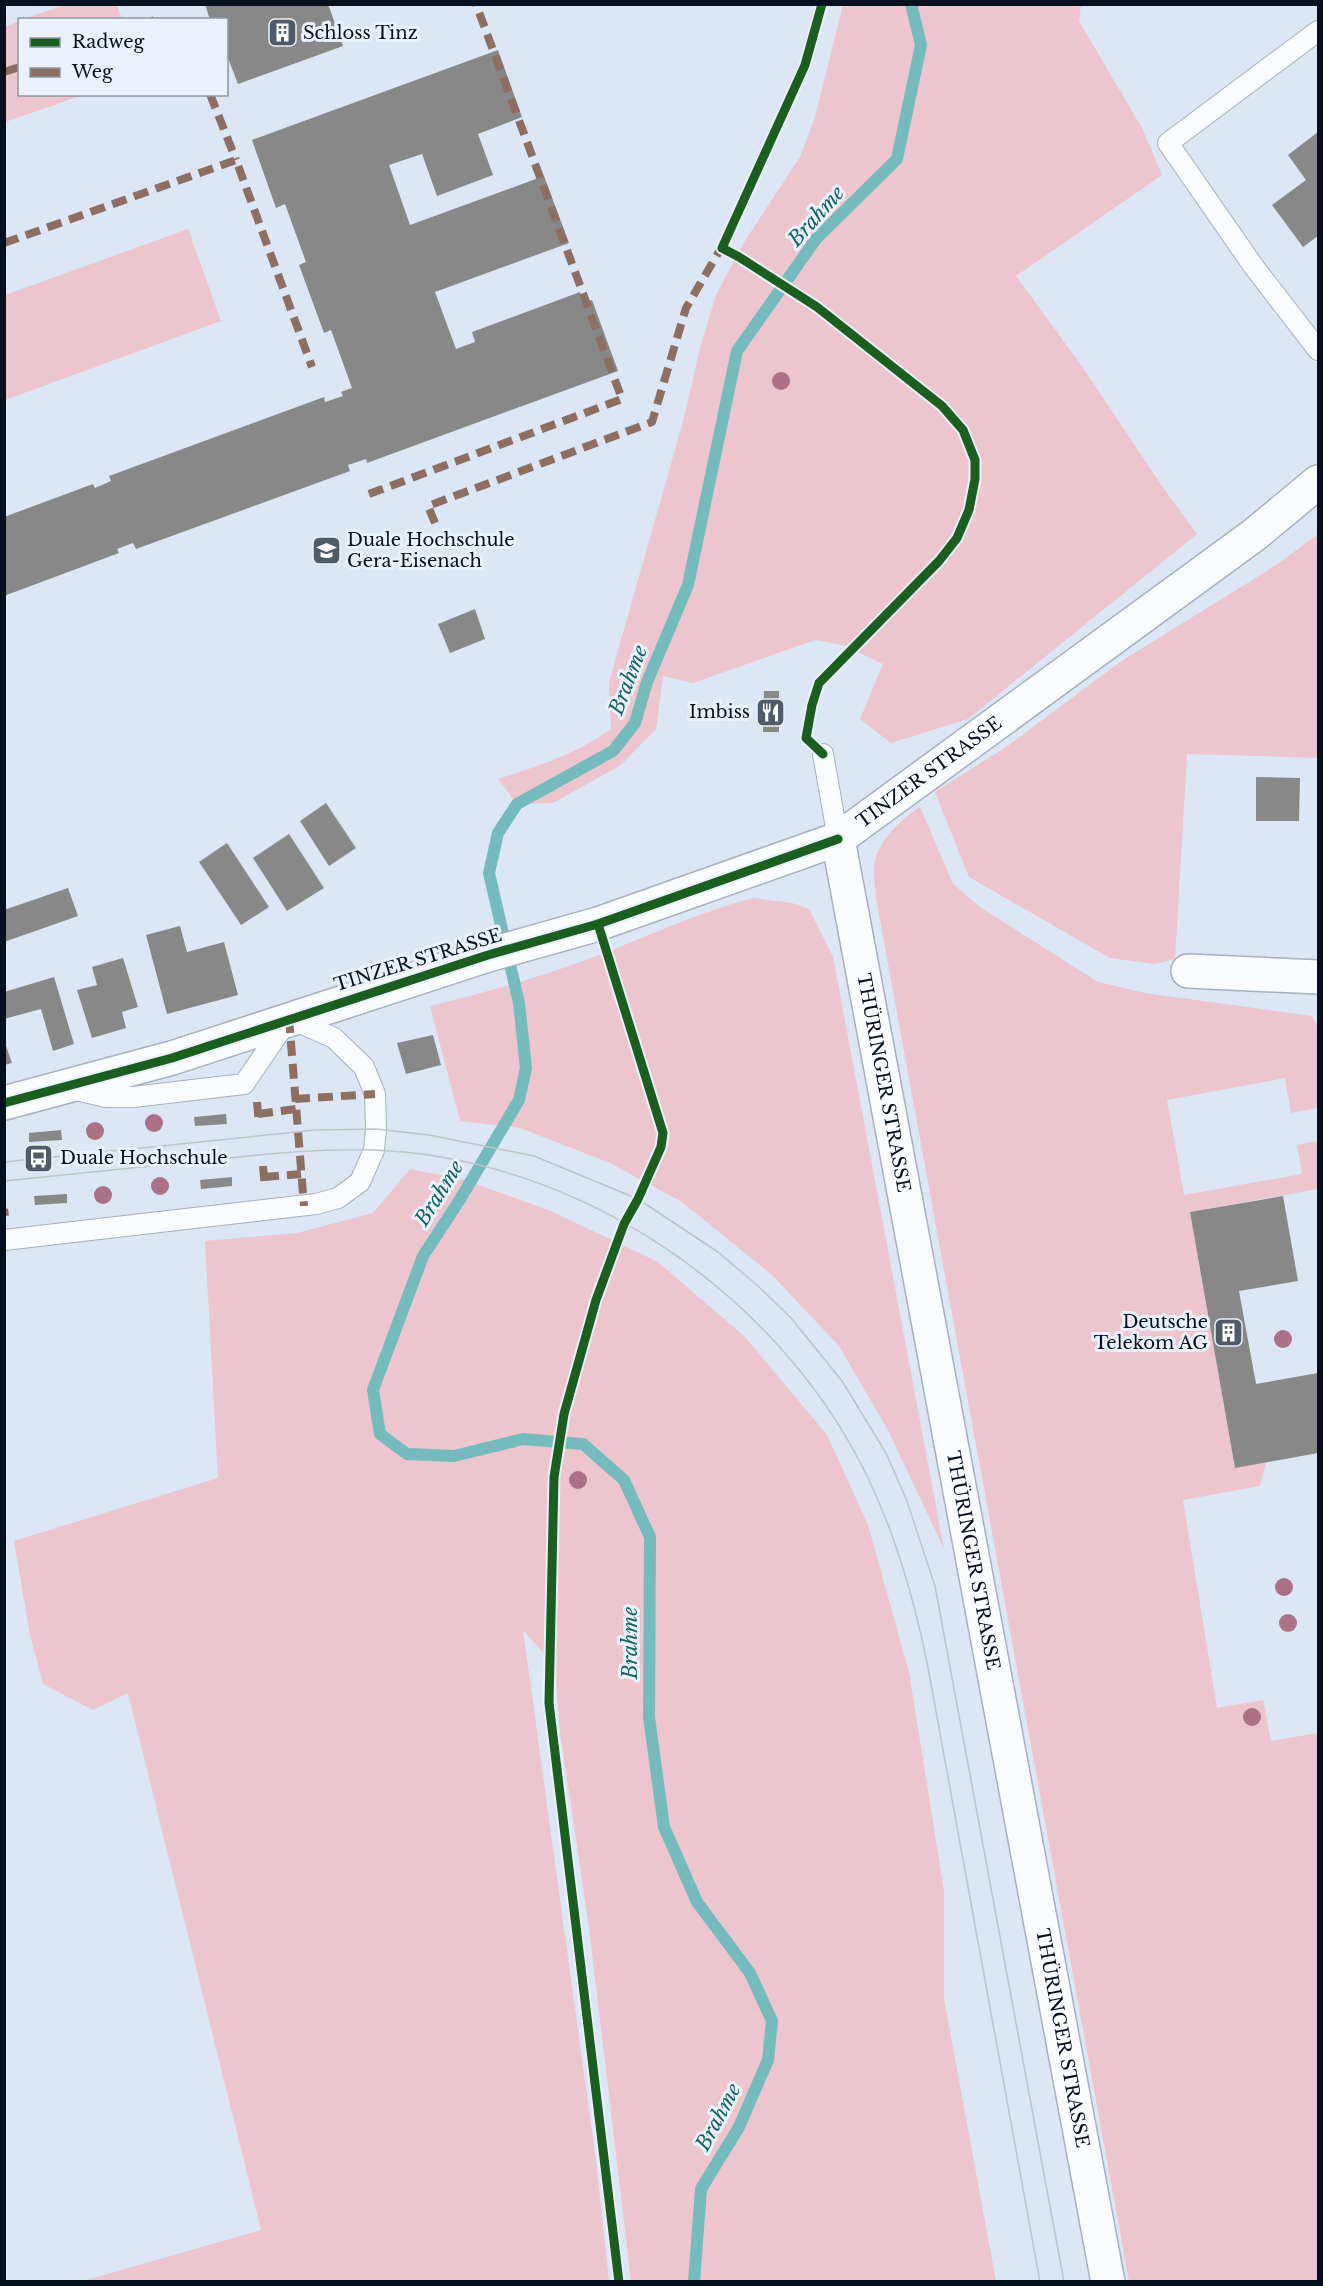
<svg xmlns="http://www.w3.org/2000/svg" width="1323" height="2286" font-family="'Libre Baskerville',serif">
<rect width="100%" height="100%" fill="#dce6f4"/>
<!-- green -->
<g fill="#ecc5cf">
<polygon points="67,4 117,5 122,19 24,19"/>
<path d="M842 5H1081L1079 21 1142 128 1162 175 1016 276 1081 365 1162 486 1197 534 968 719 891 743 860 719 883 664 843 645 815 640 693 683 663 676 656 729 621 765 553 803 517 804 498 779C541 765 574 755 611 729L609 682 684 418 700 348 716 295 746 239 800 157 815 117 841 13Z"/>
<polygon points="19,21 20,94 83,95 5,122 5,27"/>
<polygon points="188,229 221,321 5,400 5,295"/>
<polygon points="1318,534 1318,758 1187,754 1175,959 1155,964 1110,958 969,877 935,792 1009,745 1120,662 1275,566"/>
<path d="M920 807 953 884 980 907 1098 982 1145 993 1312 1016 1317 1025 1318 1037 1317 1108 1291 1113 1285 1078 1167 1100 1184 1195 1302 1174 1297 1145 1318 1141V1189L1190 1212 1235 1468 1266 1462 1260 1486 1183 1500 1217 1708 1263 1700 1271 1741 1318 1733V2281H1129L876 898C876 889 873 879 874 869 875 843 900 820 920 807Z"/>
<path d="M753 898 792 903 809 909 833 957 944 1549 888 1430 839 1346 772 1275 682 1202 610 1163 520 1128 460 1121 430 1006C485 993 540 977 594 957 647 937 698 912 753 898Z"/>
<polygon points="410,1169 465,1180 551,1211 658,1262 745,1337 827,1435 868,1525 909,1672 944,1891 944,1999 996,2281 631,2281 589,1927 560,1732 555,1666 523,1630 596,2161 609,2281 83,2281 261,2230 128,1693 93,1710 43,1684 30,1635 14,1541 218,1478 205,1241 297,1233 373,1213"/>
</g>
<g fill="none" stroke-linecap="round" stroke-linejoin="round">
<!-- stream -->
<polyline stroke="#75bbbe" stroke-width="12" points="694,2282 701,2189 739,2127 768,2060 772,2021 750,1973 697,1902 664,1827 649,1717 650,1537 624,1480 583,1444 523,1439 454,1456 407,1454 380,1434 373,1390 423,1256 459,1201 519,1100 526,1068 519,1003 489,873 498,833 517,804 613,751 635,723 647,682 688,585 737,351 816,239 897,159 921,45 911,4"/>
</g>
<!-- building -->
<g fill="#888">
<polygon points="205,4 328,4 343,46 238,84 226,53 226,20 210,20"/>
<polygon points="498,50 522,117 478,134 493,175 437,196 422,154 389,165 410,225 544,176 569,243 435,292 456,349 475,342 472,332 580,292 583,303 592,300 618,371 367,463 366,459 348,465 350,471 136,549 133,543 117,549 119,553 4,596 4,517 93,484 95,488 111,481 109,476 324,397 325,402 343,396 341,392 352,388 331,330 324,333 299,265 306,262 285,204 276,208 252,140"/>
<polygon points="1318,132 1318,236 1303,247 1272,205 1306,180 1288,155"/>
<polygon points="475,609 485,639 450,653 438,624"/>
<polygon points="764,691 779,691 779,732 763,732"/>
<polygon points="1256,777 1300,778 1299,821 1256,821"/>
<polygon points="326,803 356,848 329,866 300,821"/>
<polygon points="289,834 324,888 287,911 253,858"/>
<polygon points="227,843 269,907 241,925 199,862"/>
<polygon points="68,888 78,916 4,942 4,910"/>
<polygon points="180,926 187,952 224,942 238,995 167,1014 146,935"/>
<polygon points="123,958 138,1007 122,1012 126,1028 92,1038 77,990 97,985 92,967"/>
<polygon points="54,977 74,1044 53,1051 41,1009 4,1019 4,992"/>
<polygon points="433,1035 441,1065 406,1074 397,1043"/>
<polygon points="4,1040 12,1063 4,1065"/>
<polygon points="226,1114 227,1124 195,1126 194,1117"/>
<polygon points="61,1130 62,1140 29,1142 29,1133"/>
<polygon points="232,1177 232,1186 201,1189 200,1180"/>
<polygon points="67,1194 67,1203 35,1205 34,1196"/>
<polygon points="1283,1196 1298,1281 1239,1291 1256,1384 1318,1373 1318,1453 1235,1468 1190,1212"/>
</g>
<g fill="none" stroke-linecap="round" stroke-linejoin="round">
<defs>
<g id="lane">
<polyline points="1318,31 1168,143 1254,267 1318,350"/>
<polyline points="823,754 838,839"/>
<polyline points="4,1240 316,1204 338,1198 360,1182 374,1150 376,1129 375,1094 364,1067 334,1038 289,1018 244,1084 133,1097 106,1097 72,1089"/>
</g>
<polyline id="street" points="1188,971 1318,977"/>
<g id="secondary">
<path id="s1" d="M838 839 1108 2282"/>
<path id="s2" d="M4 1103 172 1058 488 955 598 924 838 839 1254 535 1318 482"/>
</g>
</defs>
<!-- lane casing -->
<use href="#lane" stroke="#a6b0be" stroke-width="22"/>
<!-- street casing -->
<use href="#street" stroke="#a6b0be" stroke-width="36"/>
<!-- secondary casing -->
<use href="#secondary" stroke="#a6b0be" stroke-width="36"/>
<!-- lane -->
<use href="#lane" stroke="#fafbfd" stroke-width="20"/>
<!-- street -->
<use href="#street" stroke="#fafbfd" stroke-width="33"/>
<!-- secondary -->
<use href="#secondary" stroke="#fafbfd" stroke-width="33"/>
<!-- tram -->
<g stroke="#c0c3c8" stroke-width="1.5">
<polyline points="4,1162 316,1130 376,1129 429,1135 534,1156 638,1199 718,1252 758,1286 791,1318 842,1381 886,1453 907,1501 935,1586 1064,2282"/>
<path d="M4 1181C70 1174 135 1168 200 1161 258 1155 315 1148 373 1150 576 1157 774 1290 864 1470 895 1532 913 1596 927 1662L1040 2282"/>
</g>
<!-- quiet -->
<g stroke="#8d6e63" stroke-width="8" stroke-dasharray="15 8" stroke-linecap="butt">
<polyline points="154,20 155,19"/>
<polyline points="4,72 20,67"/>
<polyline points="210,94 236,160"/>
<polyline points="4,243 236,160 312,367"/>
<polyline points="369,494 622,399 476,4"/>
<polyline points="435,523 428,506 652,422 686,308 724,243"/>
<polyline points="289,1018 304,1206"/>
<polyline points="295,1099 375,1094"/>
<polyline points="257,1102 259,1124"/>
<polyline points="258,1114 296,1109"/>
<polyline points="263,1166 265,1188"/>
<polyline points="264,1177 301,1174"/>
<polyline points="4,1209 5,1216"/>
</g>
<defs>
<g id="cycleway">
<polyline points="822,4 805,65 722,248 739,257 817,307 942,406 963,430 975,460 975,479 969,510 957,538 939,561 819,683 812,705 806,738 823,754"/>
<polyline points="598,924 663,1133 661,1147 638,1199 624,1224 596,1300 564,1414 554,1477 549,1703 619,2282"/>
<polyline points="4,1103 172,1058 488,955 598,924 838,839"/>
</g>
</defs>
<!-- cycleway casing -->
<use href="#cycleway" stroke="#eaf1fa" stroke-width="13"/>
<!-- cycleway -->
<use href="#cycleway" stroke="#1b5e20" stroke-width="9"/>
</g>
<!-- trees -->
<g fill="#aa7187">
<circle cx="781" cy="381" r="9"/>
<circle cx="154" cy="1123" r="9"/>
<circle cx="95" cy="1131" r="9"/>
<circle cx="160" cy="1186" r="9"/>
<circle cx="103" cy="1195" r="9"/>
<circle cx="1283" cy="1339" r="9"/>
<circle cx="578" cy="1480" r="9"/>
<circle cx="1284" cy="1587" r="9"/>
<circle cx="1288" cy="1623" r="9"/>
<circle cx="1252" cy="1717" r="9"/>
</g>
<!-- icons -->
<defs>
<symbol id="building-square" viewBox="-11 -11 22 22"><rect x="-9" y="-9" width="18" height="18" rx="4" fill="#505b69" stroke="#eaf1fa"/><path d="M-4-6H4V6H1V3H-1V6H-4ZM-2.5-4.3h1.7v1.8h-1.7ZM.8-4.3h1.7v1.8H.8ZM-2.5-1h1.7V.8h-1.7ZM.8-1h1.7V.8H.8Z" fill="#fff"/></symbol>
<symbol id="university-square" viewBox="-11 -11 22 22"><rect x="-9" y="-9" width="18" height="18" rx="4" fill="#505b69" stroke="#eaf1fa"/><path d="M0-5L7-2L0 1L-7-2ZM-4 1L0 2.5L4 1V4Q0 6-4 4Z" fill="#fff"/></symbol>
<symbol id="restaurant-square" viewBox="-11 -11 22 22"><rect x="-9" y="-9" width="18" height="18" rx="4" fill="#505b69" stroke="#eaf1fa"/><path d="M-5-6h1v4h1v-4h1v4h1v-4h1v5L-1.5 .5V6h-2V.5L-5-1ZM5-6V6H3V1.5H1.5Q1.5-4 5-6Z" fill="#fff"/></symbol>
<symbol id="bus-square" viewBox="-11 -11 22 22"><rect x="-9" y="-9" width="18" height="18" rx="4" fill="#505b69" stroke="#eaf1fa"/><path d="M-5-6H5V4H4V6H2V4H-2V6H-4V4H-5ZM-3.5-4V0h7V-4ZM-3.5 1.2v1.5H-2V1.2ZM2 1.2v1.5H3.5V1.2Z" fill="#fff"/></symbol>
</defs>
<g fill-rule="evenodd">
<use href="#building-square" x="266" y="16" width="33" height="33"/>
<use href="#university-square" x="310" y="534" width="33" height="33"/>
<use href="#restaurant-square" x="754" y="696" width="33" height="33"/>
<use href="#bus-square" x="22" y="1142" width="33" height="33"/>
<use href="#building-square" x="1212" y="1316" width="33" height="33"/>
</g>
<g text-anchor="middle" stroke-width="6" stroke-linejoin="round" paint-order="stroke">
<!-- poi labels -->
<g font-size="18" fill="#05101e" stroke="#eaf1fa" text-anchor="start">
<text x="303" y="39">Schloss Tinz</text>
<text x="347" y="546">Duale Hochschule<tspan x="347" dy="21">Gera-Eisenach</tspan></text>
<text x="750" y="718" text-anchor="end">Imbiss</text>
<text x="60" y="1164">Duale Hochschule</text>
<text x="1208" y="1328" text-anchor="end">Deutsche<tspan x="1208" dy="21">Telekom AG</tspan></text>
</g>
<!-- street labels -->
<g font-size="18" fill="#05101e" stroke="#eaf1fa">
<text dy="6" stroke="none"><textPath href="#s2" startOffset="988">TINZER STRASSE</textPath></text>
<text transform="translate(418 960) rotate(-17)" y="6">TINZER STRASSE</text>
<text dy="6" stroke="none"><textPath href="#s1" startOffset="248">THÜRINGER STRASSE</textPath></text>
<text dy="6" stroke="none"><textPath href="#s1" startOffset="734">THÜRINGER STRASSE</textPath></text>
<text dy="6" stroke="none"><textPath href="#s1" startOffset="1220">THÜRINGER STRASSE</textPath></text>
</g>
<!-- water labels -->
<g font-size="20" font-style="italic" fill="#136362" stroke="#eaf1fa">
<text transform="translate(816 216) rotate(-48)" y="7">Brahme</text>
<text transform="translate(628 680) rotate(-69)" y="7">Brahme</text>
<text transform="translate(439 1193) rotate(-58)" y="7">Brahme</text>
<text transform="translate(630 1643) rotate(-90)" y="7">Brahme</text>
<text transform="translate(718 2117) rotate(-62)" y="7">Brahme</text>
</g>
</g>
<!-- border -->
<rect width="1323" height="2286" fill="none" stroke="#05101e" stroke-width="12"/>
<!-- legend -->
<rect x="18" y="18" width="210" height="78" fill="#eaf1fa" stroke="#8e97a2" stroke-width="1.5"/>
<rect x="30" y="38" width="30" height="9" fill="#1b5e20" stroke="#8e97a2" stroke-width="1.5"/>
<text x="72" y="48" font-size="18" fill="#05101e">Radweg</text>
<rect x="30" y="68" width="30" height="9" fill="#8d6e63" stroke="#8e97a2" stroke-width="1.5"/>
<text x="72" y="78" font-size="18" fill="#05101e">Weg</text>
</svg>
